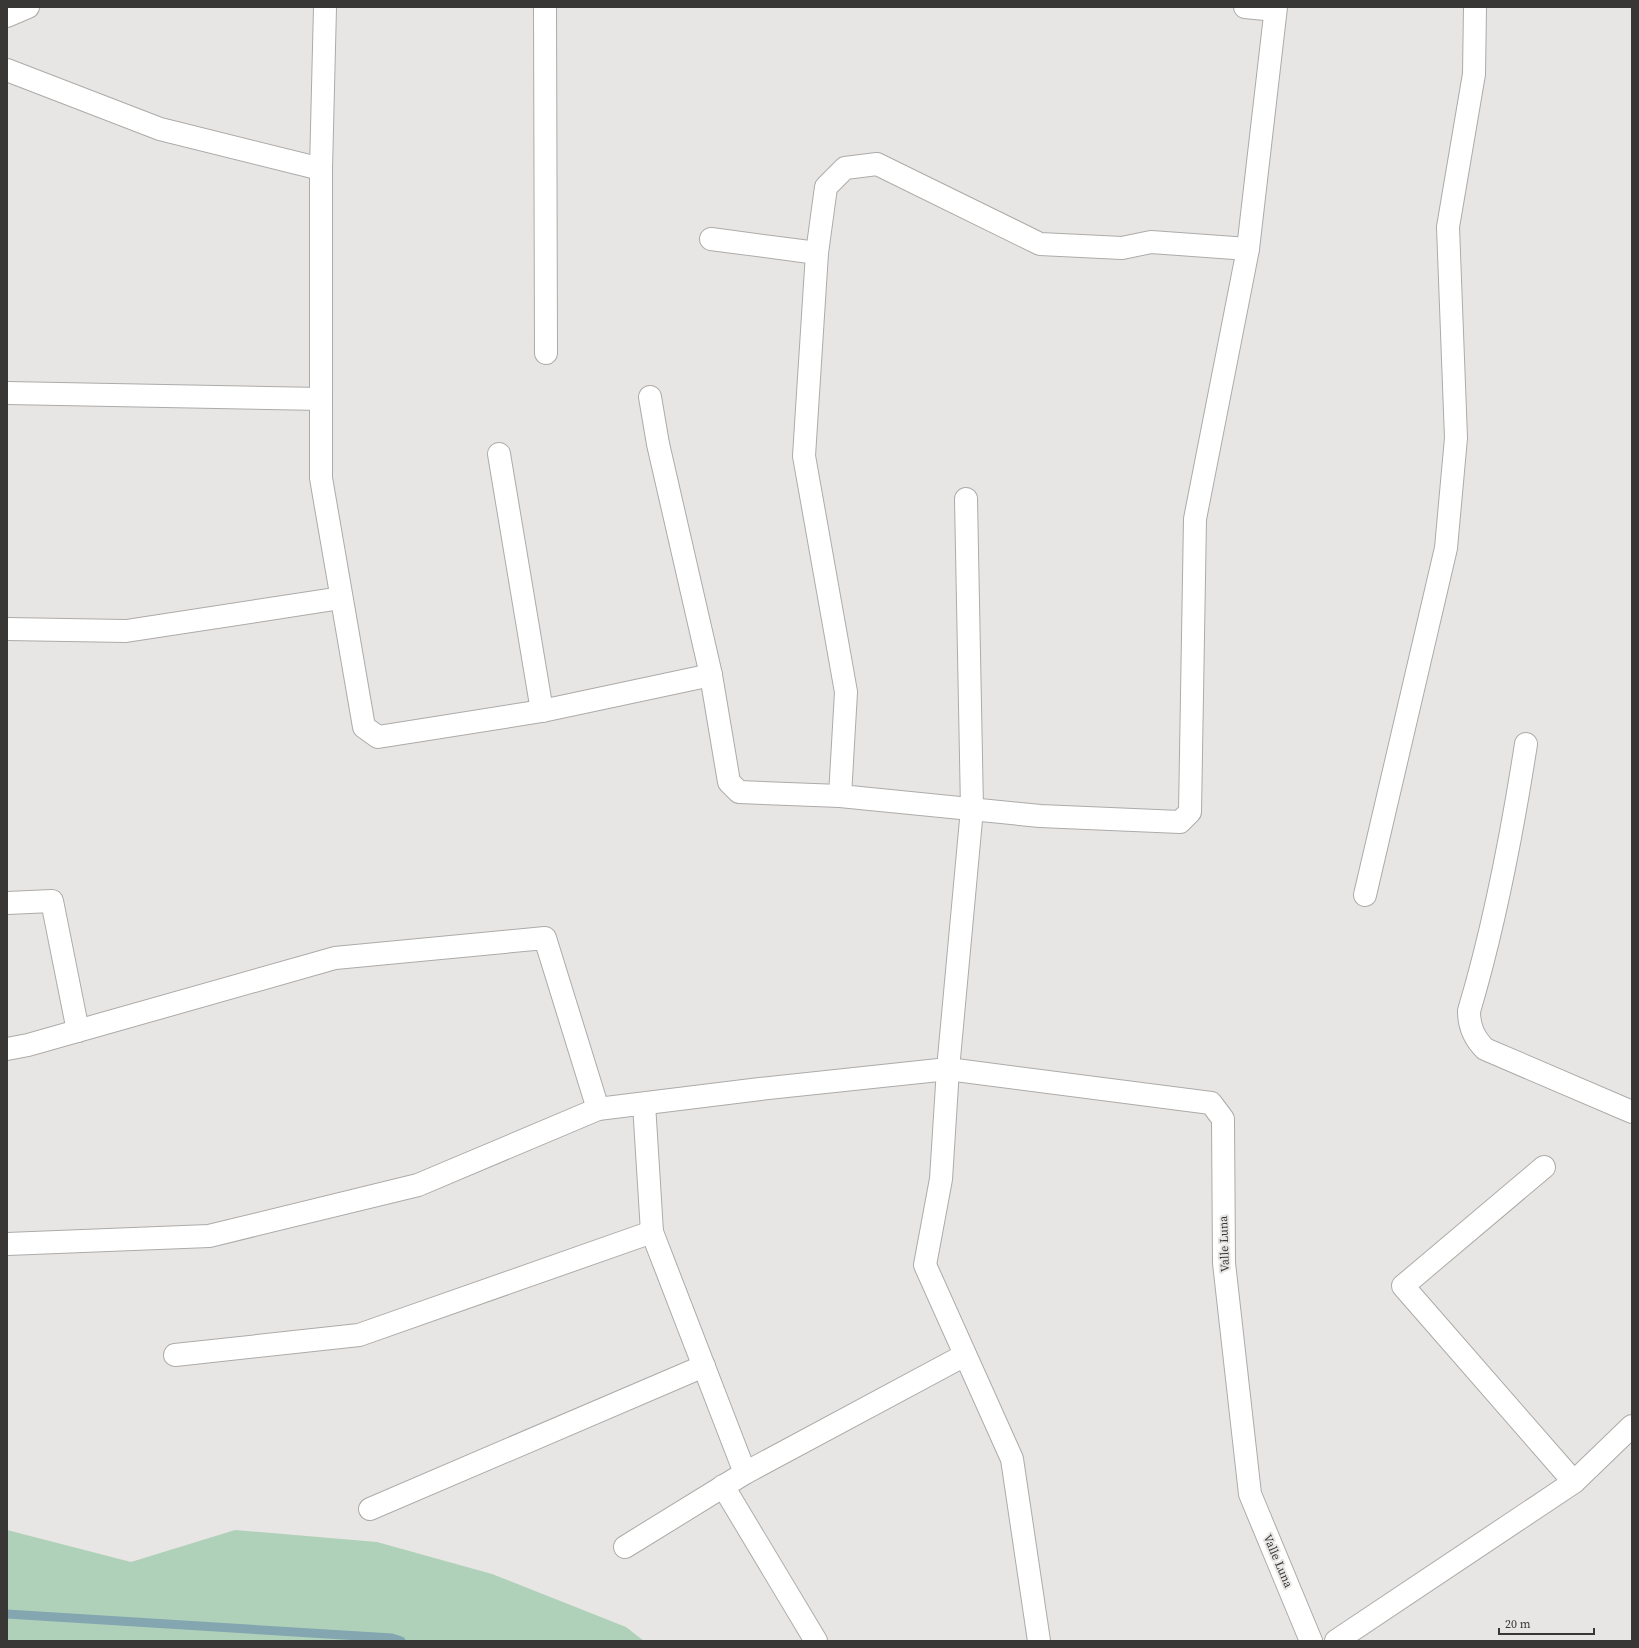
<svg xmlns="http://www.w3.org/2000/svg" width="1639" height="1648" font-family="'Source Serif 4',serif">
<rect width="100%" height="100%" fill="#e8e6e4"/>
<!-- green -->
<polygon fill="#afd1b9" points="7,1530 131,1562 235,1530 377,1542 492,1574 626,1627 644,1641 7,1641"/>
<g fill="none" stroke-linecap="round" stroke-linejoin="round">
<!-- stream -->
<polyline stroke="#83a6b1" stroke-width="9" points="7,1614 392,1638 401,1641"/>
<defs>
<g id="minor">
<polyline points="325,7 321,169 321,478 364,727 378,737 542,711 711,675"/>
<polyline points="545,7 546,353"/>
<polyline points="1245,7 1275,10"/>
<polyline points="7,16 28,7"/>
<polyline points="7,70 160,129 321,169"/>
<polyline points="711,239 817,253"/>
<polyline points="7,393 321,399"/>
<polyline points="650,397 658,444 711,675 729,782 739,792 840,796 1040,816 1180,822 1190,812 1195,519 1248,249 1276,7"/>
<polyline points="499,454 542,711"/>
<polyline points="966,499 972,809 948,1069 941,1179 925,1265 1012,1459 1039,1641"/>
<polyline points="7,629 126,631 341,598"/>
<path d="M1526 744C1512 834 1495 924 1469 1011 1469 1027 1474 1038 1485 1049L1632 1112"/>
<polyline points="840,796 846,692 804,456 817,253 826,187 845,168 877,164 1040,244 1122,248 1151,242 1248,249"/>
<polyline points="1365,895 1446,548 1456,438 1448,227 1474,74 1475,7"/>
<polyline points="7,903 52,901 78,1031"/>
<polyline points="7,1049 28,1045 335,958 545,938 598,1109"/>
<polyline points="644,1104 652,1232 745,1473"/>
<polyline points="1544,1167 1403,1286 1574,1482"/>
<polyline points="7,1244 209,1236 418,1185 598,1109 760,1089 948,1069 1211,1103 1223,1119 1224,1263 1250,1494 1311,1641"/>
<polyline points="175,1355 359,1335 652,1232"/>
<polyline points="723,1486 816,1641"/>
<polyline points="370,1509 704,1366"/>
<polyline points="625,1547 745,1473 965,1355"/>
<polyline points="1336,1641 1574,1482 1632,1426"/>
</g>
</defs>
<!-- minor casing -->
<use href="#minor" stroke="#adaba9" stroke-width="24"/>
<!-- minor -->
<use href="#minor" stroke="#fff" stroke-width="22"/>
</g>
<g text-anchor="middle" stroke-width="4" stroke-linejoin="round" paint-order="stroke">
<!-- street labels -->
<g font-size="12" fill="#383736" stroke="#e8e6e4">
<text transform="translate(1224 1244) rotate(-92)" y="4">Valle Luna</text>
<text transform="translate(1278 1561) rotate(67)" y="4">Valle Luna</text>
</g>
</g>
<!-- border -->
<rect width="1639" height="1648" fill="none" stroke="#383736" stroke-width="16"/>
<!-- scale -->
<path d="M1499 1628v6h95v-6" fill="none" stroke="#383736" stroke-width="2"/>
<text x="1505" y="1628" font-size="12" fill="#383736" stroke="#e8e6e4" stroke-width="3" paint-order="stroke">20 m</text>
</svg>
